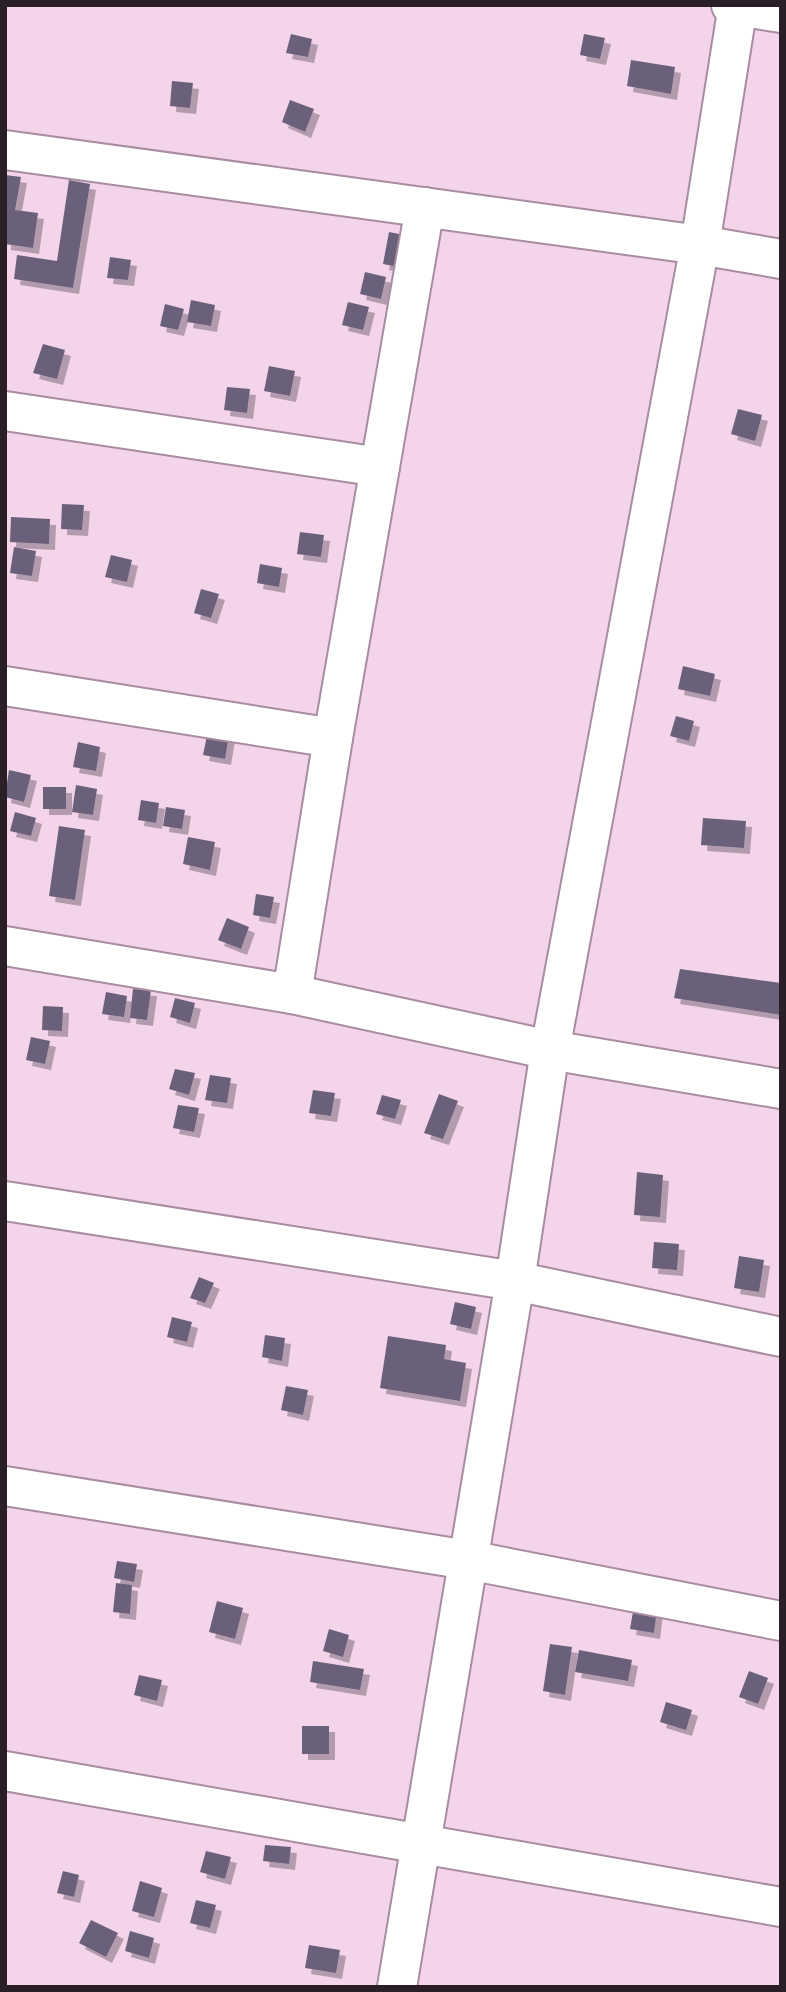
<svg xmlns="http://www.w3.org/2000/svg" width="786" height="1992" font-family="Lato,sans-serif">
<defs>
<filter id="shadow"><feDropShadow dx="6" dy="6" stdDeviation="0" flood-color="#0004"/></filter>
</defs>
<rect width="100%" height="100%" fill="#f3d4ea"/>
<!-- building -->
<g fill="#6b607a" filter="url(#shadow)">
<polygon points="291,34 312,39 308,57 286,53"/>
<polygon points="584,34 605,38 600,59 580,55"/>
<polygon points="631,60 675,67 671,94 627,86"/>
<polygon points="172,81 193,83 190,108 170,106"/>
<polygon points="290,100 314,109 305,132 282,122"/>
<polygon points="5,175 21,177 15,210 38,213 33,248 5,244"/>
<polygon points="69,180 90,184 73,288 14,279 17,255 57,261"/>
<polygon points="389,232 414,237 408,269 383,264"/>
<polygon points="110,257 131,260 128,280 107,278"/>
<polygon points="365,272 386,277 381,299 360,294"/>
<polygon points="191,300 215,305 211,326 187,322"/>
<polygon points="348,302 369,307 363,330 342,325"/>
<polygon points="165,304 184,309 178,330 160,326"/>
<polygon points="43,344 65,350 57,379 33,373"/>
<polygon points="269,366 295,371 290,396 264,391"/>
<polygon points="227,387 250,389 247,413 224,410"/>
<polygon points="738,409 762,415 755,441 731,434"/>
<polygon points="62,504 84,505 82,530 61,529"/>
<polygon points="11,517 50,519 49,544 10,542"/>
<polygon points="300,532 324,535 321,557 297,554"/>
<polygon points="14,547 36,551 32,576 10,573"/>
<polygon points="111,555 132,560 127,582 105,577"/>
<polygon points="260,564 282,568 279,587 257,583"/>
<polygon points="201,589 219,594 211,618 194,613"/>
<polygon points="683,666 715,674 710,696 678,689"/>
<polygon points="676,716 694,721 689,741 670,736"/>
<polygon points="208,731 229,735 225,759 203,755"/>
<polygon points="78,742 100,747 96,771 73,767"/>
<polygon points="9,770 31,775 24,802 5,797"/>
<polygon points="76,785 97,789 93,815 72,812"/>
<rect x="43" y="787" width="23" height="22"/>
<polygon points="141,800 159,803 156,823 138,820"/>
<polygon points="166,807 185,810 182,829 163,826"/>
<polygon points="15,812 36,818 31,836 10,831"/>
<polygon points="703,818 746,821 744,848 701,845"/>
<polygon points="59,826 85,830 75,900 49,896"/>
<polygon points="188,837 215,842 210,870 183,864"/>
<polygon points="256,894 274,897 270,918 253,915"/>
<polygon points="227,918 249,927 241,949 218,940"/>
<polygon points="680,969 781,983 781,1015 674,998"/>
<polygon points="133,989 151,990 147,1020 130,1018"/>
<polygon points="106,992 127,996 124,1017 102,1014"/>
<polygon points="175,998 195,1003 190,1023 170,1017"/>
<polygon points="43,1006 63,1007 62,1031 42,1030"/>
<polygon points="31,1037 50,1041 45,1064 26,1060"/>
<polygon points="175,1069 195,1073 189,1095 169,1089"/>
<polygon points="210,1075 231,1078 227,1103 205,1100"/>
<polygon points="313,1090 335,1093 331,1116 309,1113"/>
<polygon points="439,1094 458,1101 443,1139 424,1133"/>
<polygon points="382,1095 401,1100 395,1119 376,1114"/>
<polygon points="178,1105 199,1108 194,1132 173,1128"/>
<polygon points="637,1172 663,1175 660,1217 634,1215"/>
<polygon points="654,1242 679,1244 677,1270 652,1268"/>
<polygon points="739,1256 764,1260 759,1292 734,1288"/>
<polygon points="199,1277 214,1283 205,1303 190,1298"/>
<polygon points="455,1302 476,1307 471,1329 450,1324"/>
<polygon points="172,1317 192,1322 187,1342 167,1337"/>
<polygon points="265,1335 285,1338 282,1361 262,1357"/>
<polygon points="388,1336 446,1345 444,1359 466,1363 460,1401 380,1388"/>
<polygon points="286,1386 308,1390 303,1415 281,1410"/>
<polygon points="117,1561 137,1564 134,1582 114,1578"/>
<polygon points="116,1583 132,1585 130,1614 113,1612"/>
<polygon points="217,1601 243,1608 235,1639 209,1632"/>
<polygon points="634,1606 657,1609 654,1633 630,1629"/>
<polygon points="329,1629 349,1635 343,1657 323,1651"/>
<polygon points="550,1644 572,1647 565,1695 543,1691"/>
<polygon points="579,1650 632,1660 628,1681 575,1672"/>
<polygon points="313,1661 364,1669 360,1690 310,1682"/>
<polygon points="749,1671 768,1678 758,1704 739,1697"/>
<polygon points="139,1675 162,1680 157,1701 134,1695"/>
<polygon points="666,1702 692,1710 686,1730 660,1722"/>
<rect x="302" y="1726" width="27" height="28"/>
<polygon points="265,1845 291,1847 289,1864 263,1861"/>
<polygon points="206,1851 231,1857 225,1879 200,1872"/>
<polygon points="63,1871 79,1875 74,1897 57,1893"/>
<polygon points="140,1881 162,1888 154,1917 132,1911"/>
<polygon points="196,1900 216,1905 210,1928 190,1923"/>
<polygon points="91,1920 118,1933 106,1957 79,1943"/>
<polygon points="130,1931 154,1938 149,1958 125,1951"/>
<polygon points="309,1945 340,1950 336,1973 305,1968"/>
</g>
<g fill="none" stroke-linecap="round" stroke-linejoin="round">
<defs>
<g id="minor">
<polyline points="731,5 781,13"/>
<polyline points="5,150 700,245 781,259"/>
<polyline points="5,411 380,467"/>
<polyline points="5,686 333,738"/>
<polyline points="5,946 292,994 550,1050 781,1089"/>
<polyline points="292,994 333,738 425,207"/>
<polyline points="5,1201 515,1281 781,1337"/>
<polyline points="5,1486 468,1560 781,1621"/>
<polyline points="5,1771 781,1907"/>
<polyline points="397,1987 515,1281 550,1050 700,245 738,5"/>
</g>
</defs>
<!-- minor casing -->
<use href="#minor" stroke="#a88ca0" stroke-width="42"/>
<!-- minor -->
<use href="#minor" stroke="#fff" stroke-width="38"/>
</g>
<!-- border -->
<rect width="786" height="1992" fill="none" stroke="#2a1f27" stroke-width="14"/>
</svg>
